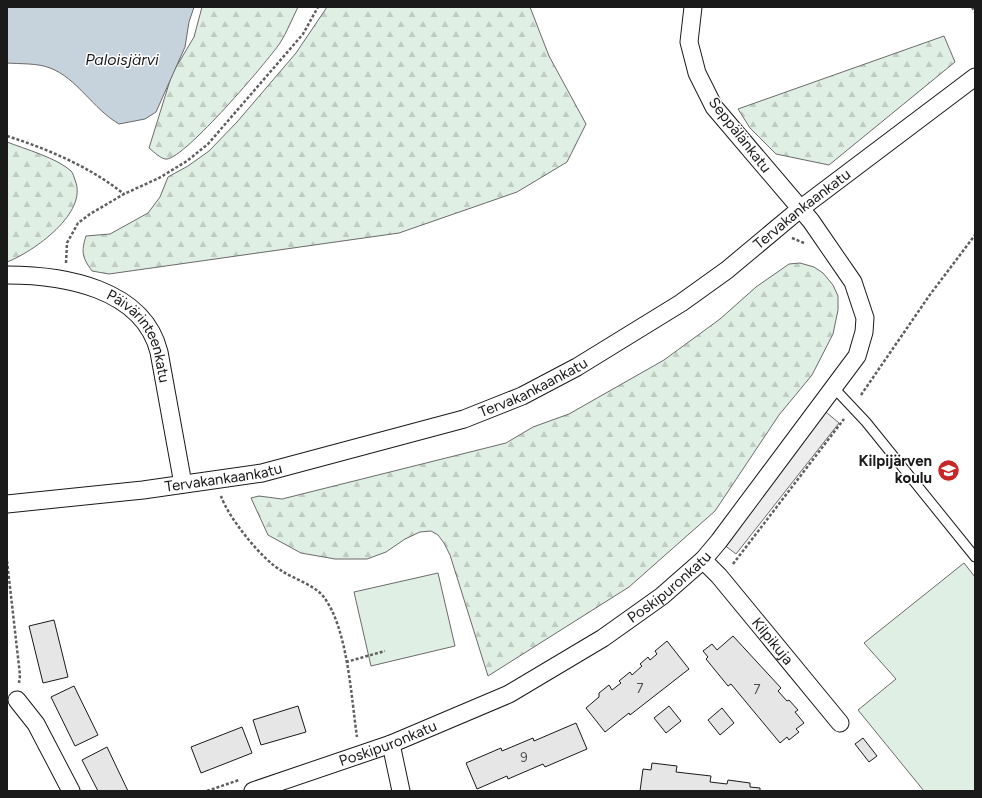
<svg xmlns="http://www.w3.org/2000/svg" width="982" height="798" font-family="Figtree,sans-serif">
<defs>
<pattern id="forest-firs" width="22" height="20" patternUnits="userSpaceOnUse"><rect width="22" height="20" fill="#e0efe3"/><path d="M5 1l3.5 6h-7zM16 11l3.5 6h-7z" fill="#c0ccc2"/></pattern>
</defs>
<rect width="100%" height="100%" fill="#fff"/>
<!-- green -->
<g fill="#e0efe3" stroke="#6a6a6a">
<polygon points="964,563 975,577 975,791 924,791 858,710 896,679 864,643"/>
<polygon points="438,573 455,646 371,666 354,592"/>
</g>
<!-- forest -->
<g fill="url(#forest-firs)" stroke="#6a6a6a">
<path d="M202 7H298C292 19 287 32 280 43 267 62 186 157 167 159 162 160 154 152 149 148L172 74 194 37Z"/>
<path d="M327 7H530L549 56 586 124 567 162 517 192 399 233 109 274 92 271C82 257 81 252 86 236L110 234 148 213 160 197 168 177 188 166 209 151 237 122 296 53Z"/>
<polygon points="944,36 955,62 829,165 776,154 750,128 738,109"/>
<path d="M7 142C25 149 57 158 71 171 73 173 74 177 75 180 89 213 33 252 7 262Z"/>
<polygon points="800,263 814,267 823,273 833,285 838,296 838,310 833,334 812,375 779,415 715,511 629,587 488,676 450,555 444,543 438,535 431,531 420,532 405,539 386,552 367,559 335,559 301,553 268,535 251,498 259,496 282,499 506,443 533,427 569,414 664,360 720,319 756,287 789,264"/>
</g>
<!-- parking -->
<polygon fill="#ededed" stroke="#6a6a6a" points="820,407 839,423 736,554 719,541"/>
<!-- water -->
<path fill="#c6d2dc" stroke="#6a6a6a" d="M7 7H194L189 22 185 47 156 112 145 119 119 124C93 109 77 78 50 68 38 63 20 64 7 63Z"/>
<!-- building -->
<g fill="#e6e6e6" stroke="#1a1a1a">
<polygon points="54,620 68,677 43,683 29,626"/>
<polygon points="733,636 781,688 778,691 787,701 789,700 798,710 795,712 804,723 796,729 799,732 789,740 787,737 780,743 731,684 728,686 706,659 708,657 703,651 712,644 717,650"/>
<polygon points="667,641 689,669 630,715 629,713 605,732 586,708 599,697 599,693 609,685 612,690 621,683 619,681 630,672 632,675 642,666 640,664 648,657 650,660 657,654 655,651"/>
<polygon points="74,686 98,735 75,746 51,697"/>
<polygon points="298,706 306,732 261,745 253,720"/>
<polygon points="669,706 681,721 666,733 654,718"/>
<polygon points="722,708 734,723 720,735 708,720"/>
<polygon points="576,723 587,749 545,767 543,764 508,779 507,776 477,789 466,763 501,748 502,751 533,738 534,741"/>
<polygon points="242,727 252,753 201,773 191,747"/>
<polygon points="863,738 877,756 869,762 855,744"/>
<polygon points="107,747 128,791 98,791 82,760"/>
<polygon points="652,763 677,766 676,772 711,776 710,782 727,784 728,780 750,783 750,787 760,788 760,791 640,791 643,769 651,770"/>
</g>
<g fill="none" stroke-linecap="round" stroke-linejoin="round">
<defs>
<polyline id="service" points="834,388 866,422 975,557"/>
<g id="minor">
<path id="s1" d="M7 275C63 275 143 288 159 352L183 484"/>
<path id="s2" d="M7 504 143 490 262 473 464 419 522 396 577 367 681 303 727 270 800 209 975 77"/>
<path id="s3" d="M703 560 719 576 840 723"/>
<polyline points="17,700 36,724 71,791"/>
<polyline points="391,744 401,791"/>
<path id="s4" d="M253 791 391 744 509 694 603 638 662 596 703 560 719 541 857 356 864 332 865 318 853 282 811 221 714 107 697 73 689 42 693 7"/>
</g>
</defs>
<!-- service casing -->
<use href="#service" stroke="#1a1a1a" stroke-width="11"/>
<!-- minor casing -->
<use href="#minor" stroke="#1a1a1a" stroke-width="19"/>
<!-- path -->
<g stroke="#5f5f5f" stroke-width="2.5" stroke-dasharray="3 2" stroke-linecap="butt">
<polyline points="972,7 975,12"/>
<path d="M7 136C48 149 90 167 124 194"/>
<polyline points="792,238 804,243"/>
<polyline points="66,263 67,243 78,223 90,214 124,194 159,178 187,161 208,144 303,34 318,7"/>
<polyline points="861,395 929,296 975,235"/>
<path d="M221 496C228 517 262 560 282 571 294 579 314 585 323 596 348 628 351 697 357 737"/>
<polyline points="7,561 20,675 19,683"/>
<polyline points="733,564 844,419"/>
<polyline points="346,662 385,651"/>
<polyline points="207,791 239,780"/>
</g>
<!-- service -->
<use href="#service" stroke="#fff" stroke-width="9"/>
<!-- minor -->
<use href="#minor" stroke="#fff" stroke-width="17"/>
</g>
<!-- icons -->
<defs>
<symbol id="school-disc" viewBox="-11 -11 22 22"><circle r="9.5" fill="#c62828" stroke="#fff"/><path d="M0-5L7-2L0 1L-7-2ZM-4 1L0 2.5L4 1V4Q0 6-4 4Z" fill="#fff"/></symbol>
</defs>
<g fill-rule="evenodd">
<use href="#school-disc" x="936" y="458" width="25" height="25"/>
</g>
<g text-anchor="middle" stroke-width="3" stroke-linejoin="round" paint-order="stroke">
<!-- number labels -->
<g font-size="13" fill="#4d4d4d">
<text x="640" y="693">7</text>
<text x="757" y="694">7</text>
<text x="524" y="762">9</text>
</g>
<!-- street labels -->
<g font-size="15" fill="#1a1a1a" stroke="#fff">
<text transform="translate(740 135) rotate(52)" y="5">Seppälänkatu</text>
<text dy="5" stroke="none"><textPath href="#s2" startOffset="866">Tervakankaankatu</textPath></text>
<text dy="5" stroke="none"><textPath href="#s1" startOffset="159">Päivärinteenkatu</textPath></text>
<text dy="5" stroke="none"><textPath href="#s2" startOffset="542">Tervakankaankatu</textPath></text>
<text dy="5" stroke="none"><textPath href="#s2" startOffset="218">Tervakankaankatu</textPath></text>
<text dy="5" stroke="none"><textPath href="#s4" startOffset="467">Poskipuronkatu</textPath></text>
<text dy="5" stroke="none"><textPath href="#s3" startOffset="107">Kilpikuja</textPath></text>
<text dy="5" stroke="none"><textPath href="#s4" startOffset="143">Poskipuronkatu</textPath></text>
</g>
<!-- poi labels -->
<g font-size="15" font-weight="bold" fill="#1a1a1a" stroke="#fff" text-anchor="end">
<text x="932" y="466">Kilpijärven<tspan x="932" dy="17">koulu</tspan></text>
</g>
<!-- water labels -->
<g font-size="16" font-style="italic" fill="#1a1a1a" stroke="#fff">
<text x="122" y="65">Paloisjärvi</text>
</g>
</g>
<!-- border -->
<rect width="982" height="798" fill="none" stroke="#1a1a1a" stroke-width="16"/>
</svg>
